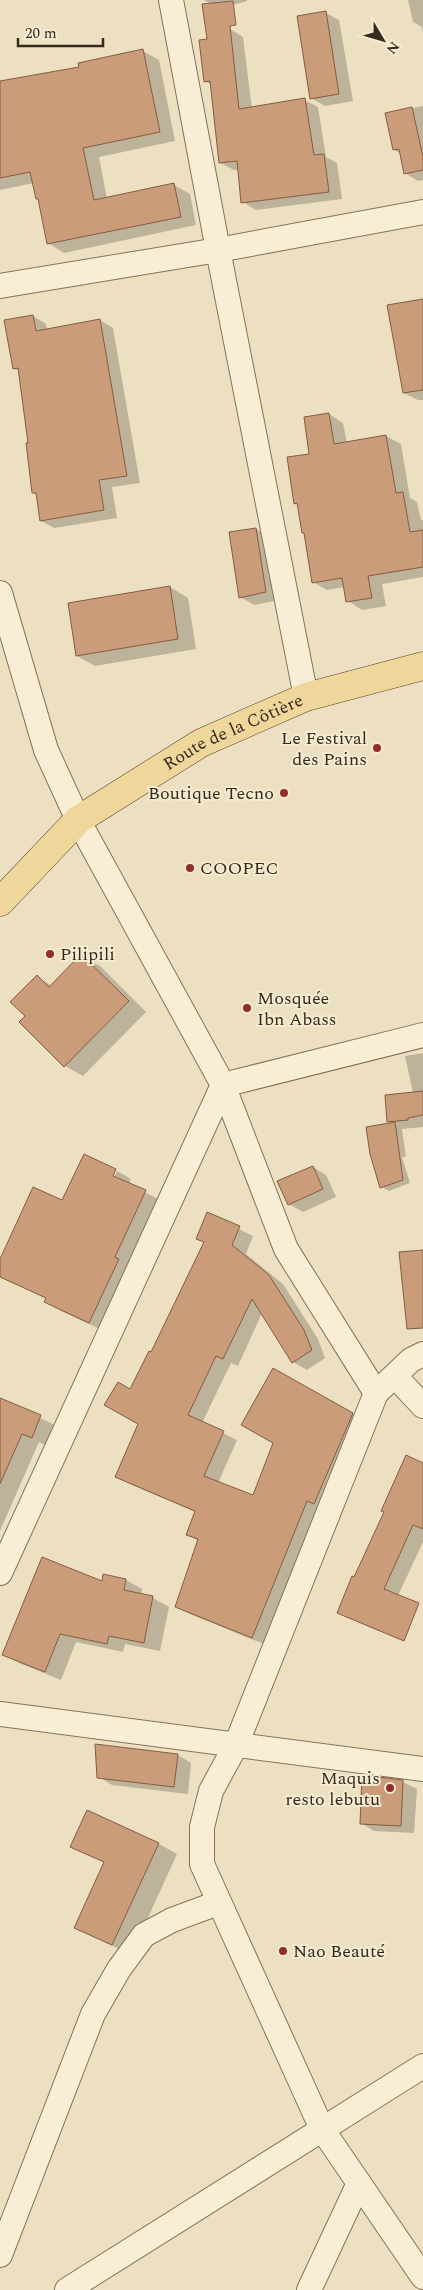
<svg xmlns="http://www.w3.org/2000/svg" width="423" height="2290" font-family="Spectral,serif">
<rect width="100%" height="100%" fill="#ede0c2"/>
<!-- shadow -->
<g fill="#0003">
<polygon points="204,0 247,0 247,1 219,9"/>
<polygon points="408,0 423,0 423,34 422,27 413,22"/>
<polygon points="326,13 339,20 353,101 325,106 311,98"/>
<polygon points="230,29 243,37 252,109 304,100 318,107 326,157 337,163 342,199 256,210 243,202 239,170 234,170 220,163 212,85 205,81 208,40"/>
<polygon points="143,51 159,60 175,141 99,157 107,199 174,185 190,194 196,225 64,253 48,243 34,183 0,190 0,82 80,68"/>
<polygon points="423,106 423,180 418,181 405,173 401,154 394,150 386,114"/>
<polygon points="423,300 423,400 418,400 404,393"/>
<polygon points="33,316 46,324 47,330 100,320 113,328 140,483 112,487 117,518 54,528 41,521 37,495 33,493 29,444 19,371 14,368"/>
<polygon points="329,414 343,423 347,443 386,436 401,444 410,498 417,502 421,520 423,520 423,577 382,584 386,606 362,610 348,601 345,587 327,590 313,582 305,533 299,505 295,503 311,455"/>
<polygon points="256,529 269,537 279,600 254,605 240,597"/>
<polygon points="170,587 188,598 196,649 95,666 77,656"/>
<polygon points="82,956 100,966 146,1012 83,1076 65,1066 26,1016 37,977 52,986"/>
<polygon points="423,1053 423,1127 402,1129 406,1157 402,1157 410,1183 389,1191 382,1187 393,1124 388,1121 413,1093 405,1056"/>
<polygon points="313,1167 326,1175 336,1197 303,1212 289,1204"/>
<polygon points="117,1171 131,1179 129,1184 160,1200 104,1331 61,1311 46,1302 47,1299 0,1276 0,1262 62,1202 110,1181 112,1182"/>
<polygon points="208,1214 253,1236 246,1254 283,1284 318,1339 325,1358 307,1370 293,1362 262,1313 238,1366 231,1363 202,1423 237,1440 218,1483 253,1497 274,1443 273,1370 367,1422 266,1645 190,1614 176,1606 198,1541 188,1535 195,1512 130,1484 116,1476 140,1424 131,1390 152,1354 205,1243"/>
<polygon points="3,1400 57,1426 49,1447 39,1442 0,1531 0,1408"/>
<polygon points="423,1464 423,1542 381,1632 338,1613 355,1578"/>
<polygon points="104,1575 126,1580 142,1589 141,1595 153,1598 169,1607 160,1651 125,1644 123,1652 76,1642 61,1680 19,1663 3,1654 103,1582"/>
<polygon points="178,1755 191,1763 188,1794 112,1785 99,1777"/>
<polygon points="363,1776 403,1782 417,1789 414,1833 374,1831 361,1823"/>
<polygon points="159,1844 177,1854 131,1955 76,1928 105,1863 72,1846"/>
</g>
<!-- building -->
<g fill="#ca9c79" stroke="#845c40">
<polygon points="233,1 236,25 230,26 239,109 305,98 314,155 324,154 329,192 241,203 237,161 219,163 210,81 204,82 199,40 207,39 202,4"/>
<polygon points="326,11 339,94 310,99 297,16"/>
<polygon points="143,49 160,132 83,148 94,200 174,183 181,217 47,244 38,199 36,199 30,172 0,178 0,81 79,67 78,63"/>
<polygon points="412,107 423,157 423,170 404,174 399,149 393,150 385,113"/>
<polygon points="423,299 423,390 403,393 387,305"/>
<polygon points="33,315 36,331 100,319 127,476 99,480 104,510 40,521 36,493 32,493 26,443 28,443 18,368 13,369 4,320"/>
<polygon points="329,413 334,444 386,435 396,493 403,492 410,532 423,530 423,567 368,576 372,598 346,602 342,578 312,583 304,533 302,533 297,503 294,504 287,457 309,454 304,417"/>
<polygon points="256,528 266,592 239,598 229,532"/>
<polygon points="170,586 178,639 76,656 68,603"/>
<polygon points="81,954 129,1001 64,1067 19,1022 25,1016 10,1002 37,975 49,987"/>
<polygon points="423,1091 423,1115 408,1118 408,1120 387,1122 385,1095"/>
<polygon points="395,1122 403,1180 380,1188 370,1154 366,1127"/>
<polygon points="84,1154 116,1169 113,1176 146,1190 115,1257 119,1259 89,1323 44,1302 46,1298 0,1277 0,1259 33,1187 62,1200"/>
<polygon points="313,1166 323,1189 288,1205 277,1181"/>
<polygon points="207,1212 240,1226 232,1245 269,1275 304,1330 312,1350 292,1363 252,1299 223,1359 216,1356 188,1415 224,1431 204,1476 253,1495 273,1443 241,1425 273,1368 353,1413 314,1504 307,1501 252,1638 175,1607 198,1539 186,1535 195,1511 115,1477 138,1424 104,1405 118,1382 130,1389 149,1351 151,1352 204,1242 196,1239"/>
<polygon points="423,1250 423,1328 407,1329 399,1252"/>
<polygon points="0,1398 41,1415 32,1438 22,1434 0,1484"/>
<polygon points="406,1455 423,1463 423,1529 413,1525 384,1589 419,1603 404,1641 337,1613 352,1576 354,1577 384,1512 381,1511"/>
<polygon points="42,1557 102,1581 103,1574 126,1579 124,1590 153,1596 144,1643 109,1636 107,1644 60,1634 45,1672 2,1655"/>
<polygon points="95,1744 178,1754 174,1787 97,1778"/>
<polygon points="362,1775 403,1780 401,1826 360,1824"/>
<polygon points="87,1810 159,1843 112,1945 74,1928 104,1862 70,1847"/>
</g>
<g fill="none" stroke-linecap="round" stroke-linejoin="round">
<defs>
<g id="minor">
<polyline points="171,0 218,250 306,697"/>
<polyline points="0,286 218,250 423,212"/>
<polyline points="0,593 46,750 78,820 223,1085 286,1249 376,1393"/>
<polyline points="223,1085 423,1035"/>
<polyline points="423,1354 411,1360 376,1393 236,1745 211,1791 202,1827 202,1864 322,2129 423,2277"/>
<polyline points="395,1376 423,1406"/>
<polyline points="0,1573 223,1085"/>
<polyline points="0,1714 423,1769"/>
<polyline points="0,2255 93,2014 119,1969 144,1935 172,1920 218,1903"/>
<polyline points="67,2290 423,2066"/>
<polyline points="309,2290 359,2183"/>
</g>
<g id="primary">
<path id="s1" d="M0 902 78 820 201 743 306 697 423 666"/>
</g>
</defs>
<!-- minor casing -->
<use href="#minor" stroke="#86725a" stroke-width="26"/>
<!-- primary casing -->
<use href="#primary" stroke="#54402e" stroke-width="29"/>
<!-- minor -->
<use href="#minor" stroke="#f8eed5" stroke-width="24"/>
<!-- primary -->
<use href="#primary" stroke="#efd69b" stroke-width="28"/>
</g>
<!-- markers -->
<g fill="#932c2c" stroke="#f4ebd1" stroke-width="2">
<circle cx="377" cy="748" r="5"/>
<circle cx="284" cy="793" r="5"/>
<circle cx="190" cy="868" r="5"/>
<circle cx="50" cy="954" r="5"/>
<circle cx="247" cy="1008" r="5"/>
<circle cx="390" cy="1788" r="5"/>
<circle cx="283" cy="1951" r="5"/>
</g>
<g text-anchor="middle" stroke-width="4" stroke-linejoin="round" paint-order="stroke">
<!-- street labels -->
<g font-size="18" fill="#362a1e" stroke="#f4ebd1">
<text dy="6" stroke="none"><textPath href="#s1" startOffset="292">Route de la Côtière</textPath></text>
</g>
<!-- poi labels -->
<g font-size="18" fill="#362a1e" stroke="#f4ebd1" text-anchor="start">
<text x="367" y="744" text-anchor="end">Le Festival<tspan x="367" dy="21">des Pains</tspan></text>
<text x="274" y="799" text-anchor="end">Boutique Tecno</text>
<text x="200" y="874">COOPEC</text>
<text x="60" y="960">Pilipili</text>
<text x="257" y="1004">Mosquée<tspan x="257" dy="21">Ibn Abass</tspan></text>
<text x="380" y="1784" text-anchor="end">Maquis<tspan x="380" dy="21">resto lebutu</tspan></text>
<text x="293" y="1957">Nao Beauté</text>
</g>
</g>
<!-- north arrow -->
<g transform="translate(383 40) rotate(128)" stroke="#f4ebd1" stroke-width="4" paint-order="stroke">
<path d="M0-4L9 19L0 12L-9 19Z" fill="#362a1e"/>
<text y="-8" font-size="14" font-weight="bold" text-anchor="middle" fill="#362a1e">N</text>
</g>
<!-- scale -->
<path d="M18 38v8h85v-8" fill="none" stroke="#362a1e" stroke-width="2.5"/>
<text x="25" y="38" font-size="15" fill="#362a1e" stroke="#f4ebd1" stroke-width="4" paint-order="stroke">20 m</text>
</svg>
